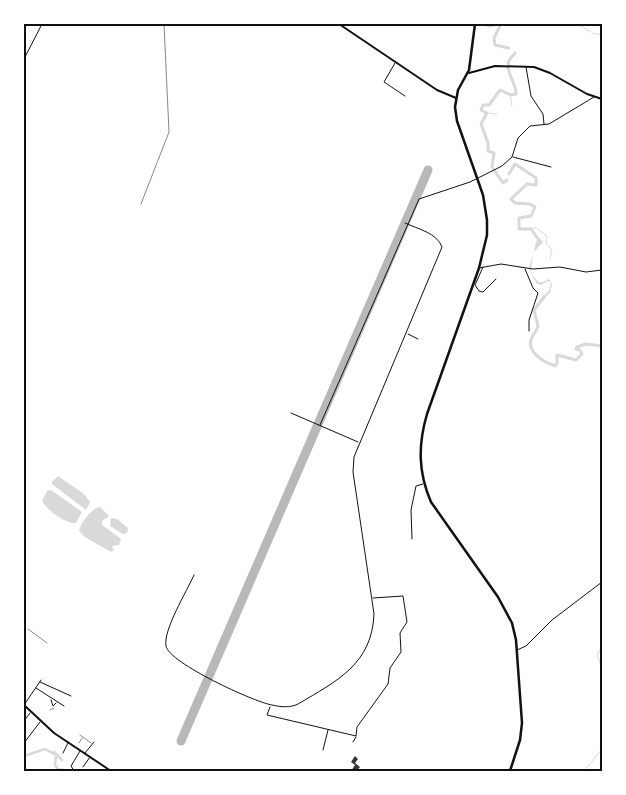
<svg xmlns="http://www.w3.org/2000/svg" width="626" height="795" font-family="'Varela Round',sans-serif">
<rect width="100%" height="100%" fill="#fff"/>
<!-- water -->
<g fill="#d9d9d9">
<polygon points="538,236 543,242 533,253 531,272 538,282 543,282 549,279 552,284 550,293 542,299 549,290 551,283 548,281 541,285 536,283 529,268"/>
<polygon points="58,476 84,494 90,502 86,510 52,484 52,482"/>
<path d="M51 490 82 512 76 523C65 524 47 510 42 501L47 491Z"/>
<path d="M100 507 109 516 102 521V525L121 539 119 545 112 546 114 550 111 552 85 537 79 531C81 522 91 509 100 507Z"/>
<polygon points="111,518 117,519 128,528 127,533 123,534 110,526"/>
</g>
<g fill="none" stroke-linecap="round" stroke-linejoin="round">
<!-- stream -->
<g stroke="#d9d9d9" stroke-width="1">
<polyline points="577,24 591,32"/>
<polyline points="592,33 602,35"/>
<polyline points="510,95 512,106"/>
<polyline points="487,113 497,114"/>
<polyline points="535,227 547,236 546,243 552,250 550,259"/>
<polyline points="531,229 534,228"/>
<polyline points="600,663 597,655 602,646"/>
<polyline points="584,771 602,749"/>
</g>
<!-- canal -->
<polyline stroke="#d9d9d9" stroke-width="2.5" points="24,756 45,749 56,755 55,765 58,769 69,771"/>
<!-- river -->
<g stroke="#d9d9d9" stroke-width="3">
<polyline points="483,24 490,26 496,24"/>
<polyline points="499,24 500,26 494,38 495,45 509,48"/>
<polyline points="509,174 515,164 536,178 536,185 527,184 511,199 515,203 530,204 535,207 531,216 519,218 519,229 531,229 538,239"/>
<path d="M507 180 503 183 492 167 494 153 488 151V143L481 124 487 113 481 110 483 105H489L500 90 511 95 516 94C517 84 503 69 510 59 512 56 514 55 515 53"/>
<path d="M545 296 534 310 538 326C537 331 534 333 532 337 525 352 544 362 555 366L557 363V355L576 360 582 354 580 350 576 349 577 347 586 344 602 346"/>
<polyline points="54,752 62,760"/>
</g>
<!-- runway -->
<polyline stroke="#b8b8b8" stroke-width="9" points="181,741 428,170"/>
</g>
<!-- building -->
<polygon fill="#353535" points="355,756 358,759 355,763 360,767 357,771 351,771 355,765 351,762"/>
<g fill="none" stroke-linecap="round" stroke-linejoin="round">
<!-- path -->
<polyline stroke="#111" stroke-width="0.5" points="28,629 47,643"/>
<!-- service -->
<g stroke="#111" stroke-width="0.5">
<polyline points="141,204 169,132 164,24"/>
<polyline points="24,625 25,626"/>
<polyline points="50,710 54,708"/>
<polyline points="80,735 91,743"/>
<polyline points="79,743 82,738"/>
</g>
<!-- minor -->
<g stroke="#111" stroke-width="1">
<polyline points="24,59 42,24"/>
<polyline points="395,63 384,82 405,96"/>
<polyline points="526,67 531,96 543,114 544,124"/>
<polyline points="513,157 551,167"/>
<polyline points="483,267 475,285 479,291 483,292 496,279"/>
<polyline points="479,268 501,264 533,269 560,267 586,272 602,270"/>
<polyline points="525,269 533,288 538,293 529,320 529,331"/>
<polyline points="408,334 418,339"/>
<polyline points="291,413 358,442"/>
<polyline points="320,425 419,199 470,182 502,166 512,157 518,138 530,126 549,124 594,97"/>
<polyline points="412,539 411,510 416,486 423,484"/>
<path d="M194 575C187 591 163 630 166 646 169 663 254 702 272 705 281 707 290 708 298 704 337 681 372 664 374 614L353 472 354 457 442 247C437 233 418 229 405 223"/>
<polyline points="517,650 526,646 552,620 602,582"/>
<polyline points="40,682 71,696"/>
<polyline points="36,688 64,706"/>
<polyline points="51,700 53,706 56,703"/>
<polyline points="24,705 41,680"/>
<polyline points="270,707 267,715 356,736 357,727 388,684 390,668 401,652 400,633 407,622 403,596 373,598"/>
<polyline points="24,721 30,713"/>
<polyline points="353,742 356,737"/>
<polyline points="24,743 40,722"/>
<polyline points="323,750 328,730"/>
<polyline points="63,753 68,743"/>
<polyline points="85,753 94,742"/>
<polyline points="83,767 90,757"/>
<polyline points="74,771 71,766 80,751"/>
</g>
<!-- tertiary -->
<g stroke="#111" stroke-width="2">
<polyline points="339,24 437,90 456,98"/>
<polyline points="469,73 495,66 534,67 550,73 587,94 602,99"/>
</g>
<!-- secondary -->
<polyline stroke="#111" stroke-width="2" points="24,705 54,733 111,771"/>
<!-- primary -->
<path stroke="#111" stroke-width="2.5" d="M475 24 469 70 458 90 455 107 457 121 483 195 487 220V235L479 268 427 414C418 445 418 472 431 502L498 597 512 623 516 640 522 723 520 740 510 771"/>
</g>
<!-- border -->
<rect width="626" height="795" fill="none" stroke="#ffffff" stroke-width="50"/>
<rect x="25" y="25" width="576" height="745" fill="none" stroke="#111" stroke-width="2"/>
</svg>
